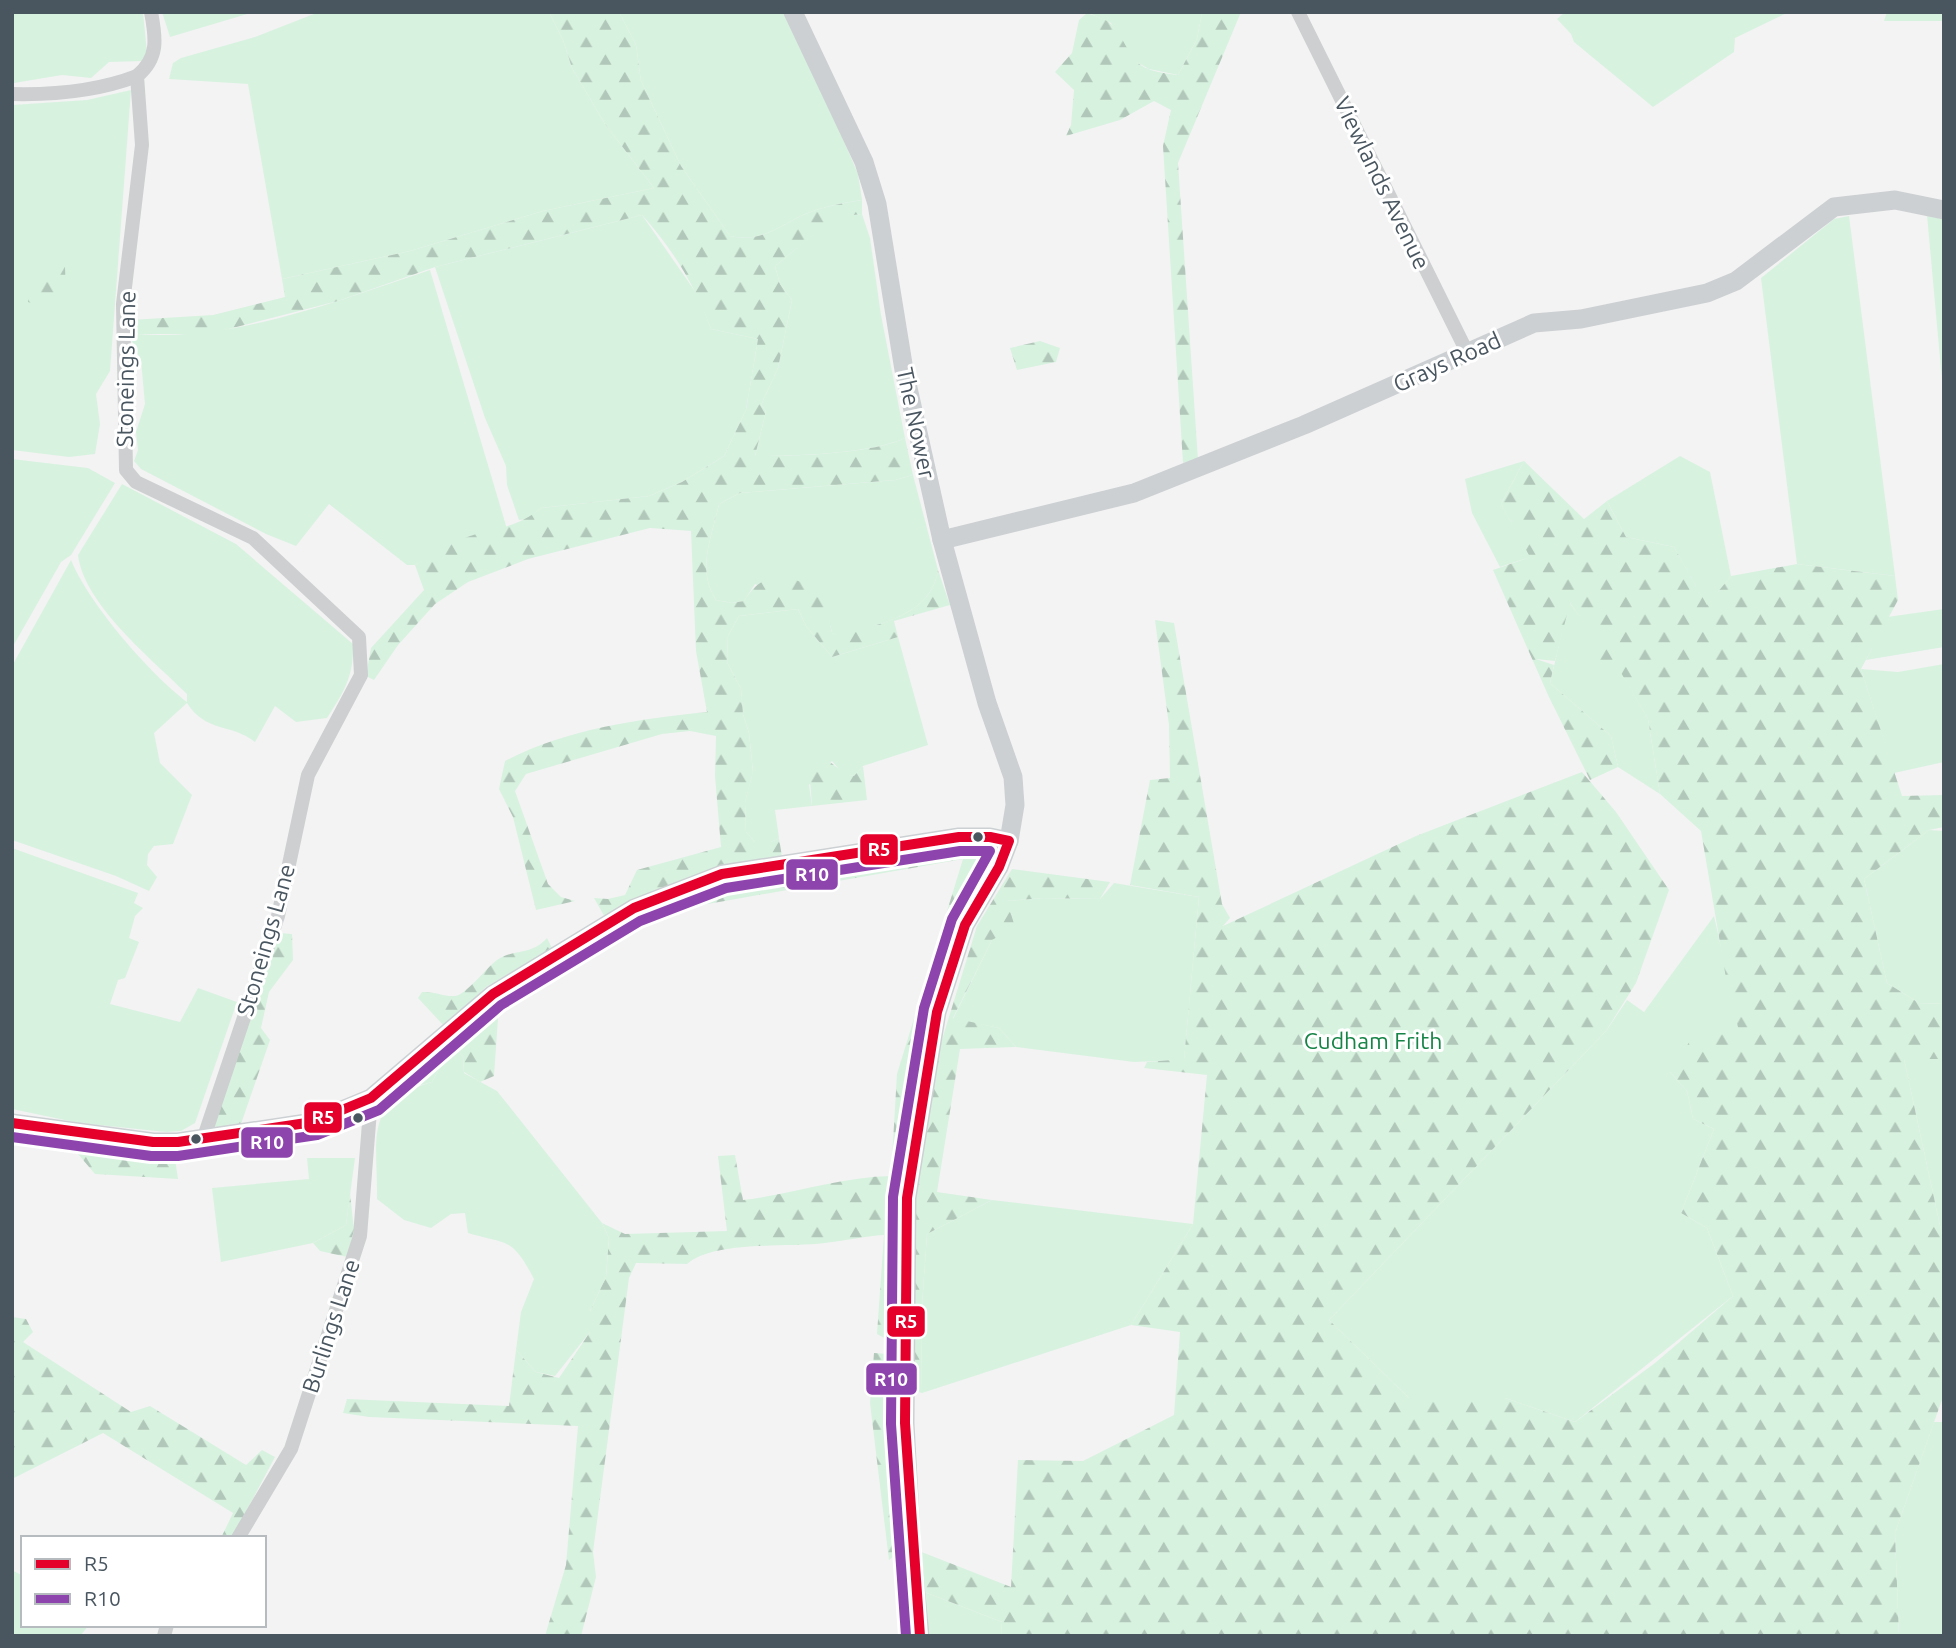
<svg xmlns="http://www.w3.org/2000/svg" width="1956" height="1648" font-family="Ubuntu,sans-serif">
<defs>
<pattern id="forest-firs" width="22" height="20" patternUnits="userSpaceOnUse" patternTransform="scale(1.75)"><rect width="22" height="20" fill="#d8f2e0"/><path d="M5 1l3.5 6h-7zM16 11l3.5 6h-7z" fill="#b1c7b9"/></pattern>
</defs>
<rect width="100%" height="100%" fill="#f3f3f3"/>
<!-- grass -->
<g fill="#d8f2e0">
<polygon points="12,12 143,12 147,53 144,61 109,62 91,78 62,75 14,83"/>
<polygon points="162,12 254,12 170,37"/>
<polygon points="319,12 549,12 563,40 572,68 605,124 654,188 543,211 410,251 282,279 248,84 169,79 173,63 181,58 255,37"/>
<path d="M619 12H789L858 174 862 200C842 203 821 207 803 215 778 227 760 243 730 236L681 166 641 81 636 45Z"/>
<polygon points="1087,12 1202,12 1197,39 1178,75 1149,69 1131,59 1111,23"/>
<polygon points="1565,12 1789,12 1735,38 1734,52 1653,107 1574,42 1571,34 1557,19"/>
<polygon points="1887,12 1944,12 1944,21 1884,21"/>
<polygon points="131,90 110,371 96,394 100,424 95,454 69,457 12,450 12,105 87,100"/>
<path d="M862 214 870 238 881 315 905 438C871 454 793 456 755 456L766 411 761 405 778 368 792 300 780 284 775 266 836 216Z"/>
<polygon points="642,215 699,297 711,329 758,339 746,410 724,456 682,482 649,496 541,508 528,519 519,520 507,485 506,466 485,418 435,267"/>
<polygon points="1927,215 1944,219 1944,402"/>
<polygon points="1849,216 1895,576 1797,564 1761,278 1834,219"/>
<path d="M430 270 507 529 470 536 415 565H407L329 504 296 546 266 534 141 469 134 461 138 450 136 432 145 404 141 361 132 341 138 334C234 342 339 300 430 270Z"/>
<polygon points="1680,456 1710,472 1731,576 1707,606 1674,547 1626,537 1607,501"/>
<polygon points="12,459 88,468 115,483 71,555 61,562 12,648"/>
<polygon points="1524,461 1501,504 1531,557 1500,567 1472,513 1465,479"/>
<path d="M913 475 938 570C931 617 877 624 839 637L832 633 829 621 755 584 744 601 732 603 716 600C696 569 712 537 719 504L740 493 895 480Z"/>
<path d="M122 484 236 544 353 644C354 676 344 692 327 718L296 722 275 706 255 742C231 723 206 733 187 703L154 733 160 763 192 795 173 844 154 846 148 854 147 865 157 877 149 891 116 876 12 840V666L71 560C89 604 149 673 187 702V694C153 660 84 605 78 555Z"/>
<polygon points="1569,602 1620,670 1648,719 1660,794 1618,767 1611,736 1550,683"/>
<polygon points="798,609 806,626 832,657 898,637 928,745 863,766 854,776 843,774 832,761 809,785 812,806 775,810 779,838 771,842 755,842 746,832 745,802 753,771 749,733 743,714 741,689 727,662 728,636 739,616"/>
<polygon points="1944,609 1944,647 1866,660 1887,617"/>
<polygon points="1944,664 1944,762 1894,773 1861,669 1898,672"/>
<polygon points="1929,830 1944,831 1944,1004 1919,1003 1887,983 1864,879"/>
<polygon points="12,848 138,893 134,903 143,908 135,916 129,938 139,942 125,978 118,980 110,1004 180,1022 198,988 237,1002 195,1123 181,1131 166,1132 79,1123 12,1109"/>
<polygon points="1114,883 1199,897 1184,1060 1134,1062 1016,1047 999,1028 953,1019 992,940 1006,901 1043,898 1100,899"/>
<polygon points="1714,916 1741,1035 1670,1072 1687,1091 1693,1119 1714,1129 1681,1213 1707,1228 1733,1296 1575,1422 1505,1398 1409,1398 1329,1320 1606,1031 1627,1000 1644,1012"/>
<path d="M453 1044 463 1057 464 1073 497 1091 602 1223 609 1238 606 1277 590 1311V1332L555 1376 536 1372 516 1350 521 1312 534 1279C512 1237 509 1245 468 1233L465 1213 451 1214 431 1228 404 1220 377 1199C378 1138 362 1103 432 1082Z"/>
<polygon points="1904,1059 1944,1059 1944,1244"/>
<polygon points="307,1158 355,1158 346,1225 313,1243 221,1262 212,1188 309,1179"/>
<polygon points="992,1200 1193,1224 1131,1325 922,1393 921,1320 927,1234"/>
<polygon points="1934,1422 1944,1422 1944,1636 1899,1636 1895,1533"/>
<polygon points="12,1570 23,1576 23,1625 89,1625 80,1636 12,1636"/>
<polygon points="922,1591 1002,1622 1001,1636 929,1636"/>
</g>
<!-- forest -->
<g fill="url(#forest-firs)">
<path d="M549 12H619L636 45 641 81 681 166 730 236C760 243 778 227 803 215 821 207 842 203 862 200V214L836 217 775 266 780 284 792 300 778 368 761 405 766 411 755 456C793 456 872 454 905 438L913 475 895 480 740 493 719 504C712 537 696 569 716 600L732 603 744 601C765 566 791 576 823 592L832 633 839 636C877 624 931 617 938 570L950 605 894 621 898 637 832 657 806 626 798 609 739 616 728 636 727 662 741 689 743 714 749 733 753 772 745 802 746 832 755 842H771L779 838 782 857 606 919 594 898 608 899 625 895 637 870 721 847 715 776 716 736 690 731 662 734 526 774 515 791 548 884 561 897 575 901 536 910 513 817 499 789 505 761C566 729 639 719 707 712L696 651 691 531 650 528 528 559 468 582 435 604 398 645 374 680 366 676 371 648 424 590 415 565C432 555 450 543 470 536 498 527 517 528 541 508L649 496 682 482 724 456 746 410 758 339 711 329C696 287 672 248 642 215L435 267 338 301 209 334H138L130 320 213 315 285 297 282 279 410 251 543 211 654 188 605 124 572 68 563 40Z"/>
<path d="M1202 12H1241L1178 163 1198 460 1183 463 1163 146 1171 110 1154 101 1120 120 1066 136 1071 125 1074 90 1055 72 1072 53 1079 20 1087 13C1095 16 1107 19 1112 25 1138 58 1126 69 1178 75L1197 39Z"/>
<polygon points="55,263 65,267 66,294 53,311 28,302 29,292 43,266"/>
<polygon points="1040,341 1060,348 1056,362 1017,370 1010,348"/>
<polygon points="1524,461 1584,519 1607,501 1626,537 1674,547 1707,605 1731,576 1797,564 1895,576 1898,600 1861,669 1902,796 1944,795 1944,827 1929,830 1864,879 1887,983 1919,1003 1944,1004 1944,1059 1904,1059 1944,1244 1944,1394 1895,1533 1899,1636 1001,1636 1002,1622 922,1591 919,1551 1011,1587 1018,1460 1083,1461 1174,1415 1180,1332 1131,1325 1193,1224 1207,1075 1144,1068 1147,1062 1184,1059 1199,897 1130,885 1150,780 1170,778 1169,725 1155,620 1174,623 1222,904 1230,918 1223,926 1416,836 1582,772 1616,812 1669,890 1636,983 1606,1031 1329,1320 1409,1398 1505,1398 1575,1422 1655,1363 1733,1296 1707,1228 1681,1213 1714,1129 1693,1119 1687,1091 1670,1072 1695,1033 1740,1035 1727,984 1701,831 1660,794 1648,719 1620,671 1610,679 1592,665 1595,638 1570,603 1555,661 1536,659 1554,665 1550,683 1611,736 1618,767 1590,780 1548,695 1493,570 1530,557 1501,504"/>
<path d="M819 756C833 761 839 773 854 776L863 766 867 800 812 806 809 768Z"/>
<path d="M974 844 982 850 996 852 926 1028 894 1235 888 1340 877 1334 884 1235C864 1236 845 1241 825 1243 788 1248 715 1240 687 1264L636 1263 629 1278 593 1552 596 1577 581 1636H545L566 1565 578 1426 369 1417 343 1413 347 1399 509 1406 516 1350 536 1372 559 1378 590 1332V1311L606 1277 609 1238 602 1223 625 1234 727 1231 718 1156 735 1155 743 1200C793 1194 840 1177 891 1176L897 1074 963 859 674 910 681 900 726 885Z"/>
<polygon points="1012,869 1110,882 1100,899 1043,898 1007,901 1015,927 992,940 953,1018 999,1028 1016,1047 960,1049 937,1192 992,1200 927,1234 921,1320 922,1393 908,1389 915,1201 941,1043 977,926"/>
<polygon points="279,933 292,934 293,960 269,992 261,1028 270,1040 241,1124 214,1128"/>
<path d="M547 938 552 948 486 987 444 1026 418 998 422 992C434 991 445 997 455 996 466 995 486 968 497 960 515 948 531 956 547 938Z"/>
<polygon points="499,1004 494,1076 480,1082 464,1072 463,1057 453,1044 432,1082 403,1090 405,1081 447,1040"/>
<polygon points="12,1131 138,1152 174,1152 178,1179 95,1174 78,1154 12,1140"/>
<polygon points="350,1193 354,1230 347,1257 320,1251 313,1243 346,1225"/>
<polygon points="12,1317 26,1319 33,1332 23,1342 131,1412 150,1406 246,1465 262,1450 275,1457 232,1538 221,1538 233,1513 103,1433 12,1479"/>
<polygon points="874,1353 888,1354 902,1550 889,1560 870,1403"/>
</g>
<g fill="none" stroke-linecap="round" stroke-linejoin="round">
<!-- street -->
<g stroke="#cdcfd1" stroke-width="14">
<path d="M151 12C156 38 159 58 137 76L142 145 123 304 126 470 136 482 253 538 359 637 361 675 308 775 278 916 204 1137"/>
<polyline points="1298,12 1468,354"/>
<path d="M12 94C54 95 98 91 137 76"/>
<polyline points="238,1538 291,1449 360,1236 371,1098"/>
<polyline points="164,1636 167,1625"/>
</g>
<!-- secondary -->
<g stroke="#cdd0d3" stroke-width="19">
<polyline points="793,12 864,162 877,204 904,370 942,540 987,703 1013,777 1015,805 1009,841 999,867 965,925 937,1012 907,1198 905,1423 912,1553 920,1636"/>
<polyline points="942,540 1134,493 1304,425 1534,323 1581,319 1707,293 1736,281 1834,207 1895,200 1944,210"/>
<polyline points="12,1123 153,1142 178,1142 313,1122 371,1098 493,994 634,908 722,874 959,837 990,837 1009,841"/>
</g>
<defs>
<polyline id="bus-1" points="12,1123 153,1142 178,1142 313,1122 371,1098 493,994 634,908 722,874 959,837 990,837 1009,841 999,867 965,925 937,1012 907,1198 905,1423 920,1636"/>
<polyline id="bus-2" points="12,1137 151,1156 178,1156 317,1135 379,1110 501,1005 640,921 726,888 960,851 990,851 952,919 924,1008 893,1197 891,1424 906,1636"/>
</defs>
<!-- bus-1 casing -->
<use href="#bus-1" stroke="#fff" stroke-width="16"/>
<!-- bus-2 casing -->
<use href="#bus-2" stroke="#fff" stroke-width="16"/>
<!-- bus-1 -->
<use href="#bus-1" stroke="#e4002b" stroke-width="10"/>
<!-- bus-2 -->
<use href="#bus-2" stroke="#8e44ad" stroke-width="10"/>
</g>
<!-- markers -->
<g fill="#495660" stroke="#fff" stroke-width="2.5">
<circle cx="978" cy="837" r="6"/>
<circle cx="358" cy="1118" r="6"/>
<circle cx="196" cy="1139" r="6"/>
</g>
<g text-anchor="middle" stroke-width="6" stroke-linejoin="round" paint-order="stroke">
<!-- street labels -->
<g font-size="23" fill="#495660" stroke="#fff">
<text transform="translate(1382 183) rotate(64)" y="8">Viewlands Avenue</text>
<text transform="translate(1447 362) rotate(-24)" y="8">Grays Road</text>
<text transform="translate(126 369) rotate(-89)" y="8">Stoneings Lane</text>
<text transform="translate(916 423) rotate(78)" y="8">The Nower</text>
<text transform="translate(266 940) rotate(-74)" y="8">Stoneings Lane</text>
<text transform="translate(331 1326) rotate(-72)" y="8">Burlings Lane</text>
</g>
<!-- park labels -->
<g font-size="23" fill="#168447" stroke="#fff">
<text x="1373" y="1049">Cudham Frith</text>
</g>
</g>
<g stroke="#fff" stroke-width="2.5">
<rect x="859" y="833" width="40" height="33" rx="7" fill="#e4002b"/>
<rect x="785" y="858" width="54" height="33" rx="7" fill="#8e44ad"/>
<rect x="303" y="1101" width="40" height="33" rx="7" fill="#e4002b"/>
<rect x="240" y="1126" width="54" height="33" rx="7" fill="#8e44ad"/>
<rect x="886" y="1305" width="40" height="33" rx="7" fill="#e4002b"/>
<rect x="865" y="1362" width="53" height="34" rx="7" fill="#8e44ad"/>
</g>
<g font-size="19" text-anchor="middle" font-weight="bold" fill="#fff">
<text x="879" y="856">R5</text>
<text x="812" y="881">R10</text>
<text x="323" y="1124">R5</text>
<text x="267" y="1149">R10</text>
<text x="906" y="1328">R5</text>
<text x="891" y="1386">R10</text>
</g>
<!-- border -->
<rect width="1956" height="1648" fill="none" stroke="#495660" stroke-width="28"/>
<!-- legend -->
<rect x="21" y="1536" width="245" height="91" fill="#ffffff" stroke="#b6bbbf" stroke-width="2"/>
<rect x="35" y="1559" width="35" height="10" fill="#e4002b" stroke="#b6bbbf" stroke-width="2"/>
<text x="84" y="1571" font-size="21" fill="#495660">R5</text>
<rect x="35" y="1594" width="35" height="10" fill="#8e44ad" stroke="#b6bbbf" stroke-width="2"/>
<text x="84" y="1606" font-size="21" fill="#495660">R10</text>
</svg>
